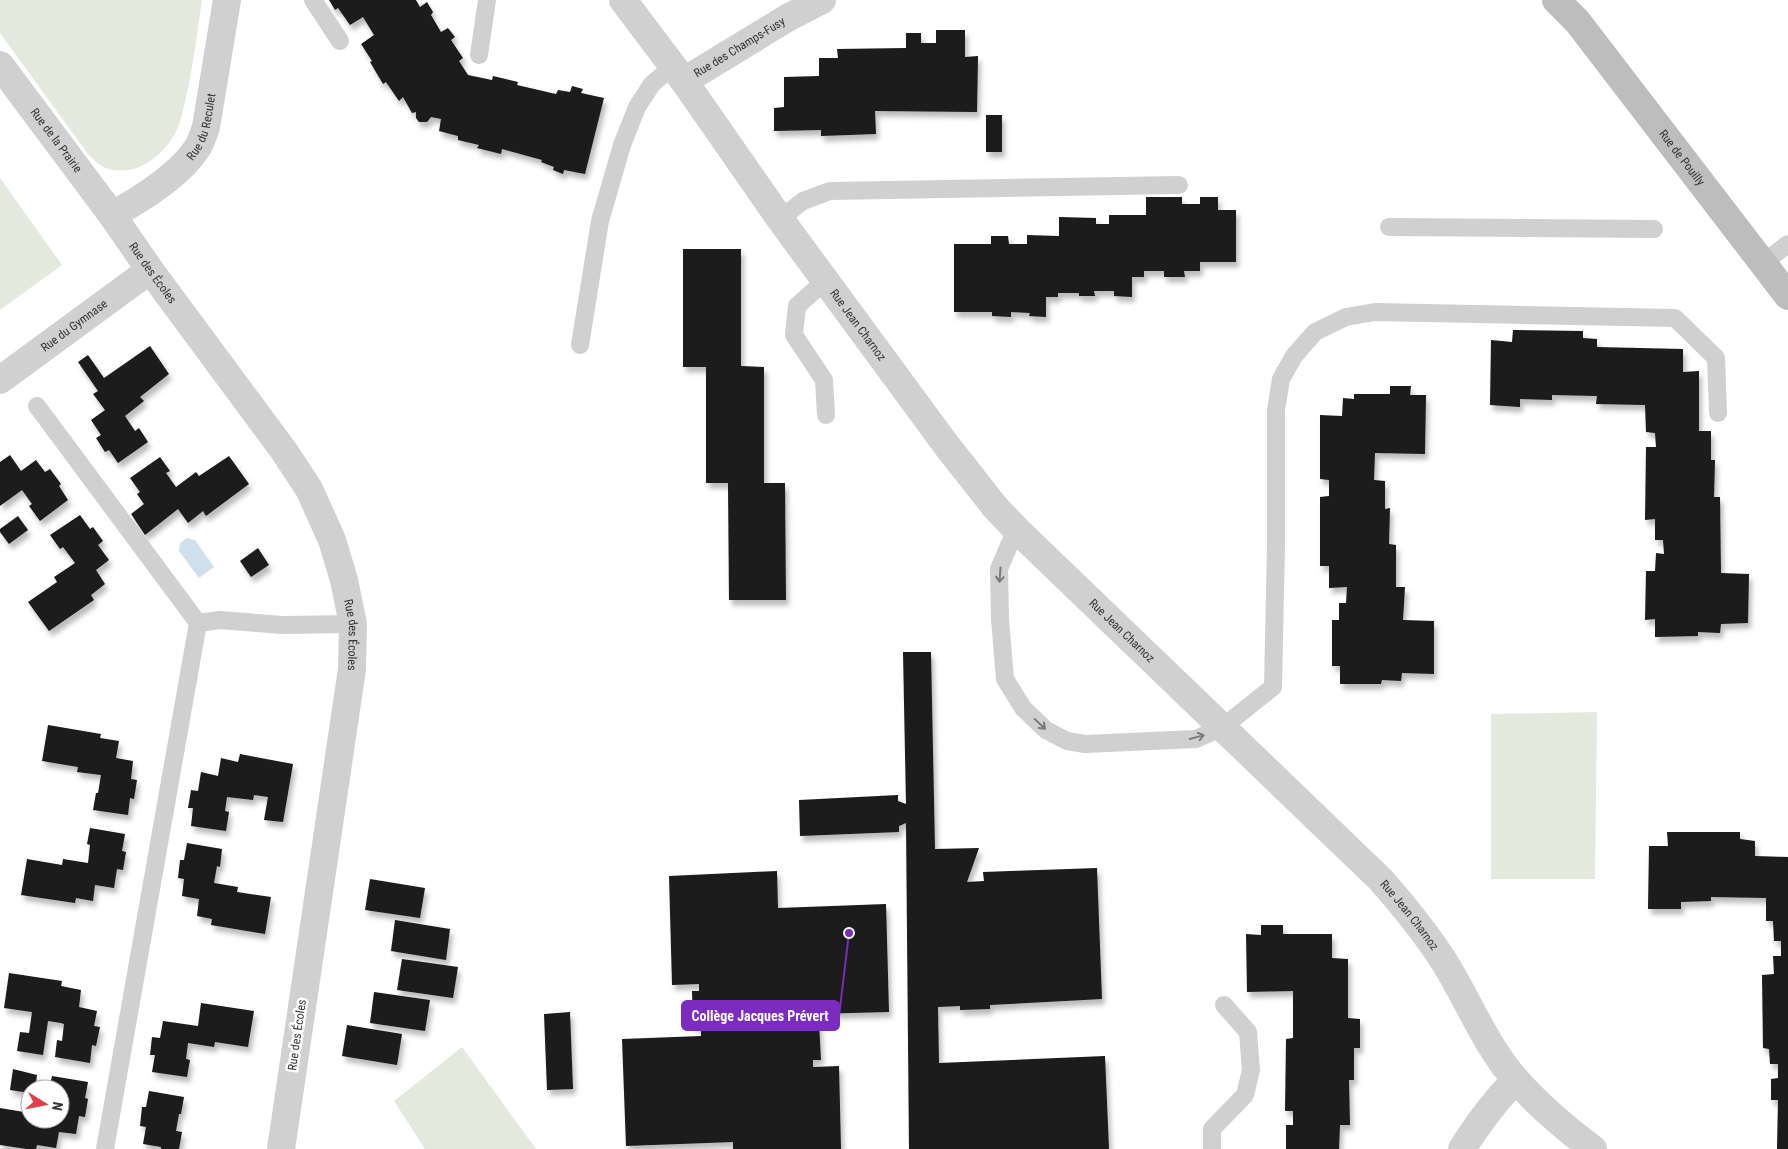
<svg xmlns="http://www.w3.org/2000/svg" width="1788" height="1149" font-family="'Roboto Condensed',sans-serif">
<defs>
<filter id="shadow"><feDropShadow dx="3" dy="5.5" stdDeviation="2.5" flood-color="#0004"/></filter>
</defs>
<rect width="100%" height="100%" fill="#fff"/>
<!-- green -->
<g fill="#e3e9dc">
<path d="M0 0H202C197 34 193 68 185 102 183 110 181 120 178 127 171 146 148 168 128 170 108 172 101 168 88 154L0 33Z"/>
<polygon points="0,178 62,265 0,310"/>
<polygon points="1597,712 1595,879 1491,879 1491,714"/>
<polygon points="462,1047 536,1149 425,1149 394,1101"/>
</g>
<!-- water -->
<polygon fill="#cde0eb" points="187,538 195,540 214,567 199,578 179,551 180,543"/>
<!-- building -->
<g fill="#1a1a1a" filter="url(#shadow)">
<polygon points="329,0 416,0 420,7 427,2 433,12 431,15 441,32 448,28 455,37 451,40 463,58 459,61 468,75 492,80 493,76 518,82 517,85 556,94 558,90 570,92 572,86 583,89 581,93 604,98 585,174 564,170 563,174 553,170 554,167 541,162 542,160 502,149 501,154 477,148 479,145 458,140 458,136 439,131 441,119 431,117 427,122 419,122 416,118 416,112 412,113 403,97 399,101 386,82 383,84 370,62 372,61 361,44 374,35 363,17 350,25 338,8 335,10"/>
<polygon points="936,30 965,30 965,57 978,56 977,112 875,111 876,134 821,136 821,130 774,131 774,108 784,107 784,77 819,76 819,58 838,58 837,49 906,48 906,33 921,33 921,43 936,43"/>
<rect x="986" y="115" width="16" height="37"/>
<polygon points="1146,197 1182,197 1182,204 1200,204 1200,197 1218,197 1218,210 1236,210 1236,262 1200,262 1200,271 1184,271 1185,277 1164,277 1164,271 1144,271 1144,277 1132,277 1132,297 1114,296 1114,291 1094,291 1095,296 1079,296 1079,293 1058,293 1058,297 1046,297 1046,317 1029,316 1030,313 1011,312 1011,317 992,316 992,312 954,312 954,244 991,244 991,236 1008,236 1009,244 1027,244 1027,235 1059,236 1059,217 1096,218 1096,224 1109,224 1109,215 1146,215"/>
<polygon points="683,249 741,249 741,366 764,367 764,483 785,483 786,600 729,600 728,483 706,483 706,367 683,367"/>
<polygon points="1513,330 1583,331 1583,338 1597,339 1597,347 1683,349 1683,372 1699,371 1699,431 1711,431 1711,460 1715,460 1714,497 1720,497 1721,573 1749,574 1748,623 1721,624 1720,633 1698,632 1698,636 1655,637 1655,619 1645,620 1646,571 1655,571 1656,553 1664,554 1663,540 1655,540 1655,519 1645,520 1646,447 1656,447 1655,433 1646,432 1645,405 1596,404 1597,396 1552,395 1552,400 1520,399 1520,407 1490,405 1491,340 1512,342"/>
<polygon points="150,346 169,374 140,397 144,401 125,416 135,431 139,428 148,442 118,463 109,450 105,452 96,438 101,435 91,420 105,410 93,394 98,391 78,362 88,355 104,378"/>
<polygon points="1390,386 1411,386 1410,395 1426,395 1425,454 1375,453 1374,480 1385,481 1385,509 1390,508 1389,544 1396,545 1396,587 1405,587 1403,620 1434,621 1434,674 1402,673 1401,681 1382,680 1381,684 1340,684 1340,666 1332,666 1332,620 1339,620 1339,603 1346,603 1347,587 1329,588 1329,566 1320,566 1320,497 1329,496 1329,480 1320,479 1320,415 1342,416 1343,398 1354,399 1354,394 1390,394"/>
<polygon points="10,455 21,471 36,460 45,472 50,469 61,484 59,486 68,500 40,521 29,506 32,504 22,490 0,506 0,462"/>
<polygon points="229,456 249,484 206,516 203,511 188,523 178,509 145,535 131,514 144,504 137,494 140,492 130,478 160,457 170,471 166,473 176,487 196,472 199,476"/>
<polygon points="80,515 90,529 93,527 103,541 98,545 109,560 96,570 105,584 91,595 94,600 49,631 28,602 57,582 54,577 75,563 63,547 60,549 50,535"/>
<polygon points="18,516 28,530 9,544 0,532 0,529"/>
<polygon points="258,548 269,565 251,577 240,561"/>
<polygon points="903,652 931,652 935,849 979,848 967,882 984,881 983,872 1097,868 1102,999 990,1005 990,1009 960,1010 960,1006 938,1007 939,1063 1105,1056 1109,1149 909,1149 906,823 899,826 899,832 800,836 799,800 898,795 898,801 906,804"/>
<polygon points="48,725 101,734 100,738 119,741 116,758 133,761 131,779 137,780 134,799 130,798 128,815 93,810 96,793 98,793 101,775 77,772 78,767 42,761"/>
<polygon points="240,754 293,764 283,822 264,820 268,797 254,795 253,800 227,797 225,811 229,812 226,831 191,826 193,808 188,808 191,790 198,791 201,772 218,776 221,758 238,762"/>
<polygon points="90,828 125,834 122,851 126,852 123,870 117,869 114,888 95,885 93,901 76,898 75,903 21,895 27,859 62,865 63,859 88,863 90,845 87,844"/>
<polygon points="1667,832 1740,832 1740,839 1755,841 1755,856 1788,857 1788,1149 1777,1149 1778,1100 1771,1100 1771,1079 1778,1078 1778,1064 1770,1064 1769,1049 1763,1048 1762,975 1774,974 1773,956 1781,956 1781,941 1774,941 1773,921 1766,921 1766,898 1711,897 1711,901 1681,902 1681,909 1648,909 1649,846 1668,846"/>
<polygon points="187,843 222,849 220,867 217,866 214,883 238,887 237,892 271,897 265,934 211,925 212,919 197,916 199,899 182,896 184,879 178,878 180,860 184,860"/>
<polygon points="777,871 778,908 886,904 889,1012 812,1014 812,1022 819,1023 821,1060 813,1060 813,1067 839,1066 841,1149 733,1149 733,1142 626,1146 622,1039 701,1036 701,1027 693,1027 692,991 699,991 699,984 672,985 669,876"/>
<polygon points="370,879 425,888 420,918 365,910"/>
<polygon points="395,920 450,929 446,960 391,951"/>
<polygon points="1261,925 1283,925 1283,934 1332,934 1332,958 1348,959 1348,1018 1360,1019 1360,1048 1354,1048 1354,1080 1349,1080 1350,1125 1340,1125 1339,1149 1286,1149 1286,1125 1293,1125 1293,1111 1285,1111 1286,1039 1293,1038 1293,991 1247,992 1246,934 1261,935"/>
<polygon points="402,959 458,967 453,998 397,990"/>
<polygon points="9,973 62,981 61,986 81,990 79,1007 97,1011 94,1026 100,1027 96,1046 92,1045 90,1063 55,1057 57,1040 62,1041 64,1024 61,1023 48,1021 43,1055 17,1051 20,1032 29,1033 32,1012 4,1008"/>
<polygon points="374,992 430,1000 425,1031 370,1023"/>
<polygon points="201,1003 254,1011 248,1047 215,1042 214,1047 188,1043 186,1059 190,1060 187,1077 152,1072 155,1055 150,1055 152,1037 160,1038 163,1021 198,1026"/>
<polygon points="570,1012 573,1089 547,1090 544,1014"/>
<polygon points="347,1025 402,1034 397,1065 342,1056"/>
<polygon points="13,1069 37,1075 35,1089 30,1089 30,1093 10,1090"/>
<polygon points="52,1076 88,1082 85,1098 88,1099 85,1117 79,1116 76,1134 59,1132 56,1148 37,1145 36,1149 27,1149 0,1145 0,1108 24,1112 24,1107 30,1108 30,1119 60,1119 60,1089 49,1089"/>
<polygon points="149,1091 184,1097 181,1114 179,1114 176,1131 182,1132 179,1149 161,1149 161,1147 143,1144 146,1127 140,1126 142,1107 146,1107"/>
</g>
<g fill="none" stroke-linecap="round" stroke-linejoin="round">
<!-- lane -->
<g stroke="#d0d0d0" stroke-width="18">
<polyline points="313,0 340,41"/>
<polyline points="479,55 487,0"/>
<polyline points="780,219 803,201 830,191 1179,185"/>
<polyline points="1389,227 1654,229"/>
<polyline points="1762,264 1788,244"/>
<polyline points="826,280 797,306 794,335 824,380 826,415"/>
<polyline points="580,345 600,221 622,145 637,107 652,84 672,67"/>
<polyline points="37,406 198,623"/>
<polyline points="1016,529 999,569 1000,619 1005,679 1023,708 1046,730 1067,741 1085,744 1196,739 1223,727 1273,687 1276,545 1276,410 1281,379 1294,356 1315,332 1346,317 1375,312 1675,318 1716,358 1718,413"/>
<polyline points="105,1149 198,623 220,620 282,625 353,624"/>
<polyline points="1212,1149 1212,1129 1245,1095 1251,1070 1248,1032 1224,1005"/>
</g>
<!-- street -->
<g stroke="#d0d0d0" stroke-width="28">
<path id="s1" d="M623 0 684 81 780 219 947 446 995 507 1016 529 1380 879C1403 905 1426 933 1445 963 1469 1002 1486 1046 1516 1080 1539 1106 1565 1128 1593 1149"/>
<path id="s2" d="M0 65 112 215 150 270 284 451 309 489 332 540 344 580 353 624 352 669 281 1149"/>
<path id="s3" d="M684 81 789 17 822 0"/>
<path id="s4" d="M112 215C140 200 183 173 199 145 202 139 204 133 206 127L227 0"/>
<path id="s5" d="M0 380 150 270"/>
<path d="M1462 1149C1478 1124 1494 1101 1516 1080"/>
</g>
<!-- secondary -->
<path stroke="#bdbdbd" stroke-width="28" id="s6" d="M1556 0 1577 21 1788 296"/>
</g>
<!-- one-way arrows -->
<defs><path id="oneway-shaft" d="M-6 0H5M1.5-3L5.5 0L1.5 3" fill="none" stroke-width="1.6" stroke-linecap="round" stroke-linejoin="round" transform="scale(1.25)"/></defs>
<g stroke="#7a7a7a">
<use href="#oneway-shaft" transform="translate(1000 575) rotate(94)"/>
<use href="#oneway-shaft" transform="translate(1040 724) rotate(43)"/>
<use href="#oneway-shaft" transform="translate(1197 737) rotate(-15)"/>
</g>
<g text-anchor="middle" stroke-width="5" stroke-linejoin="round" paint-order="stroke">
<!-- street labels -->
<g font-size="12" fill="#333" stroke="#fff">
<text dy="4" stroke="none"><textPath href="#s3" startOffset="65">Rue des Champs-Fusy</textPath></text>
<text dy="4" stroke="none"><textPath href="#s4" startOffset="131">Rue du Reculet</textPath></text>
<text dy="4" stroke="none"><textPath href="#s2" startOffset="94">Rue de la Prairie</textPath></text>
<text dy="4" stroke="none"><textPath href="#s6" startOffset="202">Rue de Pouilly</textPath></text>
<text dy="4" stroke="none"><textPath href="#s2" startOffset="258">Rue des Écoles</textPath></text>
<text dy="4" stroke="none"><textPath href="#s5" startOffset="92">Rue du Gymnase</textPath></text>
<text dy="4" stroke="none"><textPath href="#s1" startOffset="401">Rue Jean Charnoz</textPath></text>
<text dy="4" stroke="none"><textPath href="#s1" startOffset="806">Rue Jean Charnoz</textPath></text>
<text dy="4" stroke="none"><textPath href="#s2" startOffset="678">Rue des Écoles</textPath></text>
<text dy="4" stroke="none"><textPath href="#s1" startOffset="1211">Rue Jean Charnoz</textPath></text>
<text transform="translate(297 1035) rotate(-82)" y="4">Rue des Écoles</text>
</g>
</g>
<!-- callouts -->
<path fill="none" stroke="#7b2cbf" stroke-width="2" d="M849 933L839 1016"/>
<circle fill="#7b2cbf" stroke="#fff" stroke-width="2" cx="849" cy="933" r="5"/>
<rect fill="#7b2cbf" stroke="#7b2cbf" stroke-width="2" x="682" y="1001" width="157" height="29" rx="5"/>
<g font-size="14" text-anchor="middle" font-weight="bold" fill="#fff">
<text x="760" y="1021">Collège Jacques Prévert</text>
</g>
<!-- north arrow -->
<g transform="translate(45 1104) rotate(100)"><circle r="24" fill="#ffffff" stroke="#adadad"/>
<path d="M0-4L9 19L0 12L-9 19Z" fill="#e03f4b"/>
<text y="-8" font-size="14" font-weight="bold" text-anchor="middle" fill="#333333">N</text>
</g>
</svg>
